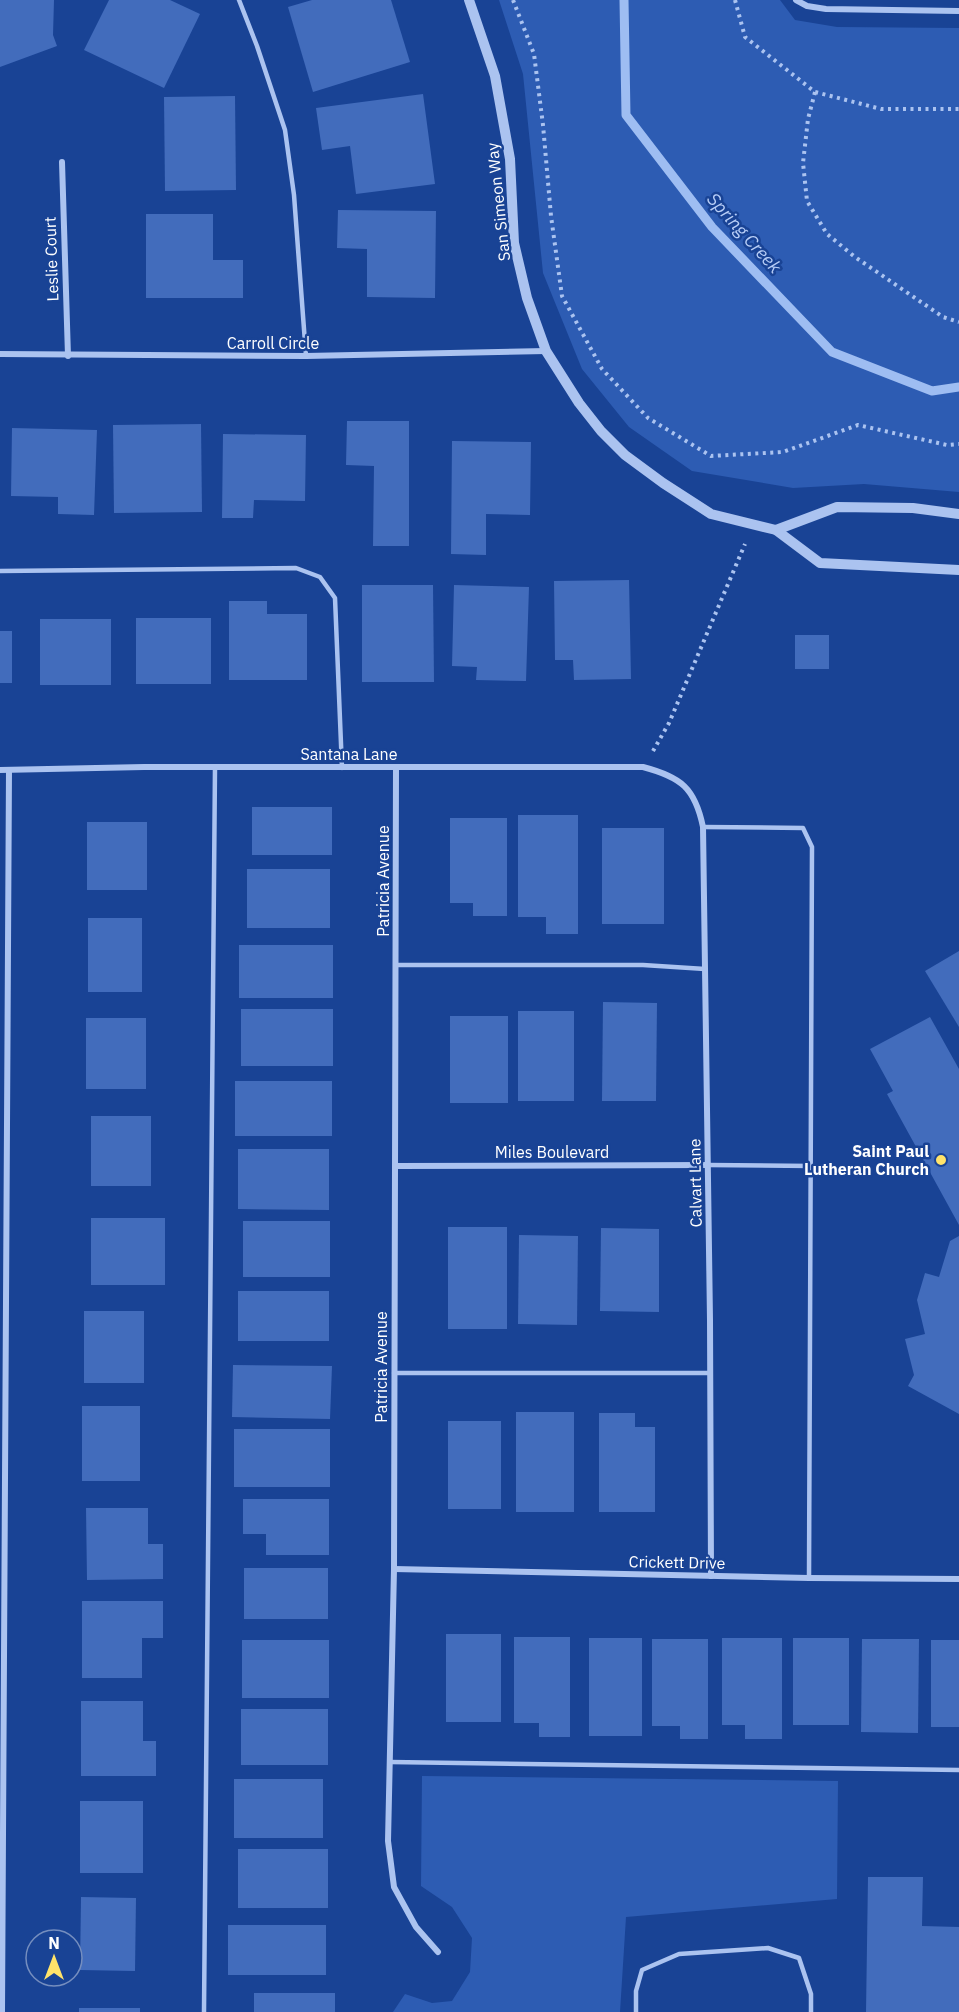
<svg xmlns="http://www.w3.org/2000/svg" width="959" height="2012" font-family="'IBM Plex Sans',sans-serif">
<rect width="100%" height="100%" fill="#194395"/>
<!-- green -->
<g fill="#2d5cb3">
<polygon points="499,0 780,0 795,20 837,27 959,28 959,492 864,484 793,488 692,471 629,427 582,369 543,273 523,74"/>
<polygon points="422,1776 838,1781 837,1899 626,1917 620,2012 393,2012 405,1994 432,2003 452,2001 470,1972 472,1938 452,1907 421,1886"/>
</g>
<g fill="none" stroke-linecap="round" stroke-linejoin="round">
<!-- stream -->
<polyline stroke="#9ebdf2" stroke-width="9" points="624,0 626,115 712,227 832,352 932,391 959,387"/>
</g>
<!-- building -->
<g fill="#426cbc">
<polygon points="0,0 54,0 53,35 57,46 0,67"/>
<polygon points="109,0 170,0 200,14 164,88 84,50"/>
<polygon points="312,0 391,0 410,62 313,92 288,7"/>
<polygon points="423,94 435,184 356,194 350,146 322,150 316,108"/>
<polygon points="235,96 236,190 165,191 164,97"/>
<polygon points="338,210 436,211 435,298 367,297 367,249 337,248"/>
<polygon points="146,214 213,214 213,260 243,260 243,298 146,298"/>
<polygon points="347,421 409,421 409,546 373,546 374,466 346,465"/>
<polygon points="201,424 202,512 114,513 113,425"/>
<polygon points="12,428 97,430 94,515 58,514 58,497 11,496"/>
<polygon points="223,434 306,435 305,501 254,500 253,518 222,518"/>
<polygon points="452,441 531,442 530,515 486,514 486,555 451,554"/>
<polygon points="629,580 631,679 574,680 573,660 555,660 554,581"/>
<polygon points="362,585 433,585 434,682 362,682"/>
<polygon points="454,585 529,587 526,681 476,680 477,667 452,666"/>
<polygon points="229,601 267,601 267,614 307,614 307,680 229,680"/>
<rect x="136" y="618" width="75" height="66"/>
<rect x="40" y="619" width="71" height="66"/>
<rect x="0" y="631" width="12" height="52"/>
<rect x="795" y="635" width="34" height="34"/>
<rect x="252" y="807" width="80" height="48"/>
<polygon points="518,815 578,815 578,934 546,934 546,917 518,917"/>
<polygon points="450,818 507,818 507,916 473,916 473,903 450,903"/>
<rect x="87" y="822" width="60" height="68"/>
<rect x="602" y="828" width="62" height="96"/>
<rect x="247" y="869" width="83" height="59"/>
<rect x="88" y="918" width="54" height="74"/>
<rect x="239" y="945" width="94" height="53"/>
<polygon points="959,951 959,1027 925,971"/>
<polygon points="603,1002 657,1003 656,1101 602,1101"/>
<rect x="241" y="1009" width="92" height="57"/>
<rect x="518" y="1011" width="56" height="90"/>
<rect x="450" y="1016" width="58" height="87"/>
<polygon points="930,1017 959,1069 959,1225 887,1094 893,1091 870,1049"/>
<rect x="86" y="1018" width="60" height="71"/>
<rect x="235" y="1081" width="97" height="55"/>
<rect x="91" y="1116" width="60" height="70"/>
<polygon points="238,1149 329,1149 329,1210 238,1209"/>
<rect x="91" y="1218" width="74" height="67"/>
<rect x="243" y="1221" width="87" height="56"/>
<rect x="448" y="1227" width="59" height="102"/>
<polygon points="601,1228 659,1229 659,1312 600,1311"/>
<polygon points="519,1235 578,1236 577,1325 518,1324"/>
<polygon points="959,1236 959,1414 908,1386 914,1375 905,1339 925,1334 917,1300 925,1273 939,1277 950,1241"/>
<rect x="238" y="1291" width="91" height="50"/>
<rect x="84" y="1311" width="60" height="72"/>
<polygon points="233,1365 332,1366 330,1419 232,1417"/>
<rect x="82" y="1406" width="58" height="75"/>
<rect x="516" y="1412" width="58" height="100"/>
<polygon points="599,1413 635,1413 635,1427 655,1427 655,1512 599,1512"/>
<rect x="448" y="1421" width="53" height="88"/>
<rect x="234" y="1429" width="96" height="58"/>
<polygon points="243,1499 329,1499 329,1555 266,1555 266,1534 243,1534"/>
<polygon points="86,1508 148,1508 148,1544 163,1544 163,1579 87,1580"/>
<rect x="244" y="1568" width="84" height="51"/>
<polygon points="82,1601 163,1601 163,1638 142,1638 142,1678 82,1678"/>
<rect x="446" y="1634" width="55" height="88"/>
<polygon points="514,1637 570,1637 570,1737 539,1737 539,1723 514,1723"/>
<rect x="589" y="1638" width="53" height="98"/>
<polygon points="722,1638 782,1638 782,1739 745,1739 745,1725 722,1725"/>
<rect x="793" y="1638" width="56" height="87"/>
<polygon points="652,1639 708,1639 708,1739 680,1739 680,1726 652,1726"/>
<polygon points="862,1639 919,1639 918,1733 861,1732"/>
<rect x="242" y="1640" width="87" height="58"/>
<rect x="931" y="1640" width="28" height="87"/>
<polygon points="81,1701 143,1701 143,1741 156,1741 156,1776 81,1776"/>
<rect x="241" y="1709" width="87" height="56"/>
<rect x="234" y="1779" width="89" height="59"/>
<rect x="80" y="1801" width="63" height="72"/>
<rect x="238" y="1849" width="90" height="59"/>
<polygon points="868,1877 923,1877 922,1926 959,1927 959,2012 866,2012"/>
<polygon points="81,1897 136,1898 135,1971 80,1970"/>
<rect x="228" y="1925" width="98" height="50"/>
<rect x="254" y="1993" width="81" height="19"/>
<rect x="79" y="2008" width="61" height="4"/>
</g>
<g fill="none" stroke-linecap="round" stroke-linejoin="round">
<!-- path -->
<g stroke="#abc3f0" stroke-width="4" stroke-dasharray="3 4.5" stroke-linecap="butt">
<polyline points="513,0 534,54 543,125 551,216 562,296 602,369 648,418 711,456 783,452 858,425 947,445 959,444"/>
<polyline points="735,0 745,37 815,92 881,109 959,109"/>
<polyline points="815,92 808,119 803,163 807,201 827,234 855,257 943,317 959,322"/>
<polyline points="653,751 669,723 745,544"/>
</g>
<!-- service -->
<g stroke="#abc3f0" stroke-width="4.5">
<polyline points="239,0 257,46 285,130 294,195 306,356"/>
<polyline points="0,571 296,568 320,577 335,598 342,768"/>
<polyline points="703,827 803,828 812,847 809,1578"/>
<polyline points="397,965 643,965 705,969"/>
<polyline points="708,1165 812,1166"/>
<polyline points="394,1373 710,1373"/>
<polyline points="390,1762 959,1770"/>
<polyline points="204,2012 215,767"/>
<polyline points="636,2012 636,1991 642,1970 679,1954 768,1948 799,1958 811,1994 811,2012"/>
</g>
<!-- minor -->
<g stroke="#abc3f0" stroke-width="6">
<polyline points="796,0 807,6 826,9 959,11"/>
<polyline points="62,162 68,356"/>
<polyline points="0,354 306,356 546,351"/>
<polyline points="396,767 394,1569 388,1841 394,1887 416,1927 438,1952"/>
<path d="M0 770 144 767H643C681 777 695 788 703 827L710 1320 711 1576"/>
<polyline points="396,1166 708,1165"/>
<polyline points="394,1569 809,1578 959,1579"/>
<polyline points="2,2012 9,770"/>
</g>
<!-- tertiary -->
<g stroke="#abc3f0" stroke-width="10">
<polyline points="469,0 495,76 510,159 514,243 527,298 546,351 579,403 601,431 625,455 663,483 711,514 776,530 820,563 959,570"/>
<polyline points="776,530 837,507 913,508 959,514"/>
</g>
</g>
<!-- markers -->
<circle fill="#ffe36a" stroke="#194395" stroke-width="2" cx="941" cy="1160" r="6"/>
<g text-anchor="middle" stroke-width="5" stroke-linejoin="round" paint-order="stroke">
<!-- street labels -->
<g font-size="16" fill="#fff" stroke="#194395">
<text transform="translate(498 202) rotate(-96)" y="6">San Simeon Way</text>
<text transform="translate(51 259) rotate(-92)" y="6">Leslie Court</text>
<text x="273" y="349">Carroll Circle</text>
<text x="349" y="760">Santana Lane</text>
<text transform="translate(383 881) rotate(-90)" y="6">Patricia Avenue</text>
<text x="552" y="1158">Miles Boulevard</text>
<text transform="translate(695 1183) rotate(-91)" y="6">Calvart Lane</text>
<text transform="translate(381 1367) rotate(-90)" y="6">Patricia Avenue</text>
<text transform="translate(677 1562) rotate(1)" y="6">Crickett Drive</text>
</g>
<!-- poi labels -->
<g font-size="16" font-weight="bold" fill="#fff" stroke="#194395" text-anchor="end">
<text x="929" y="1157">Saint Paul<tspan x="929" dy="18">Lutheran Church</tspan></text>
</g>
<!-- water labels -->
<g font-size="18" font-style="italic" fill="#b8cef7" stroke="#194395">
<text transform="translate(744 233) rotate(48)" y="6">Spring Creek</text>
</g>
</g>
<!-- north arrow -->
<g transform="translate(54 1958)"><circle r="28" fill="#194395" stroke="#758ebf" stroke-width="1.5"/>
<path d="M0-4.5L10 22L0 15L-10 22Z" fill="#ffe36a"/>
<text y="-9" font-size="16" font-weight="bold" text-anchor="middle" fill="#ffffff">N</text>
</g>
</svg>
